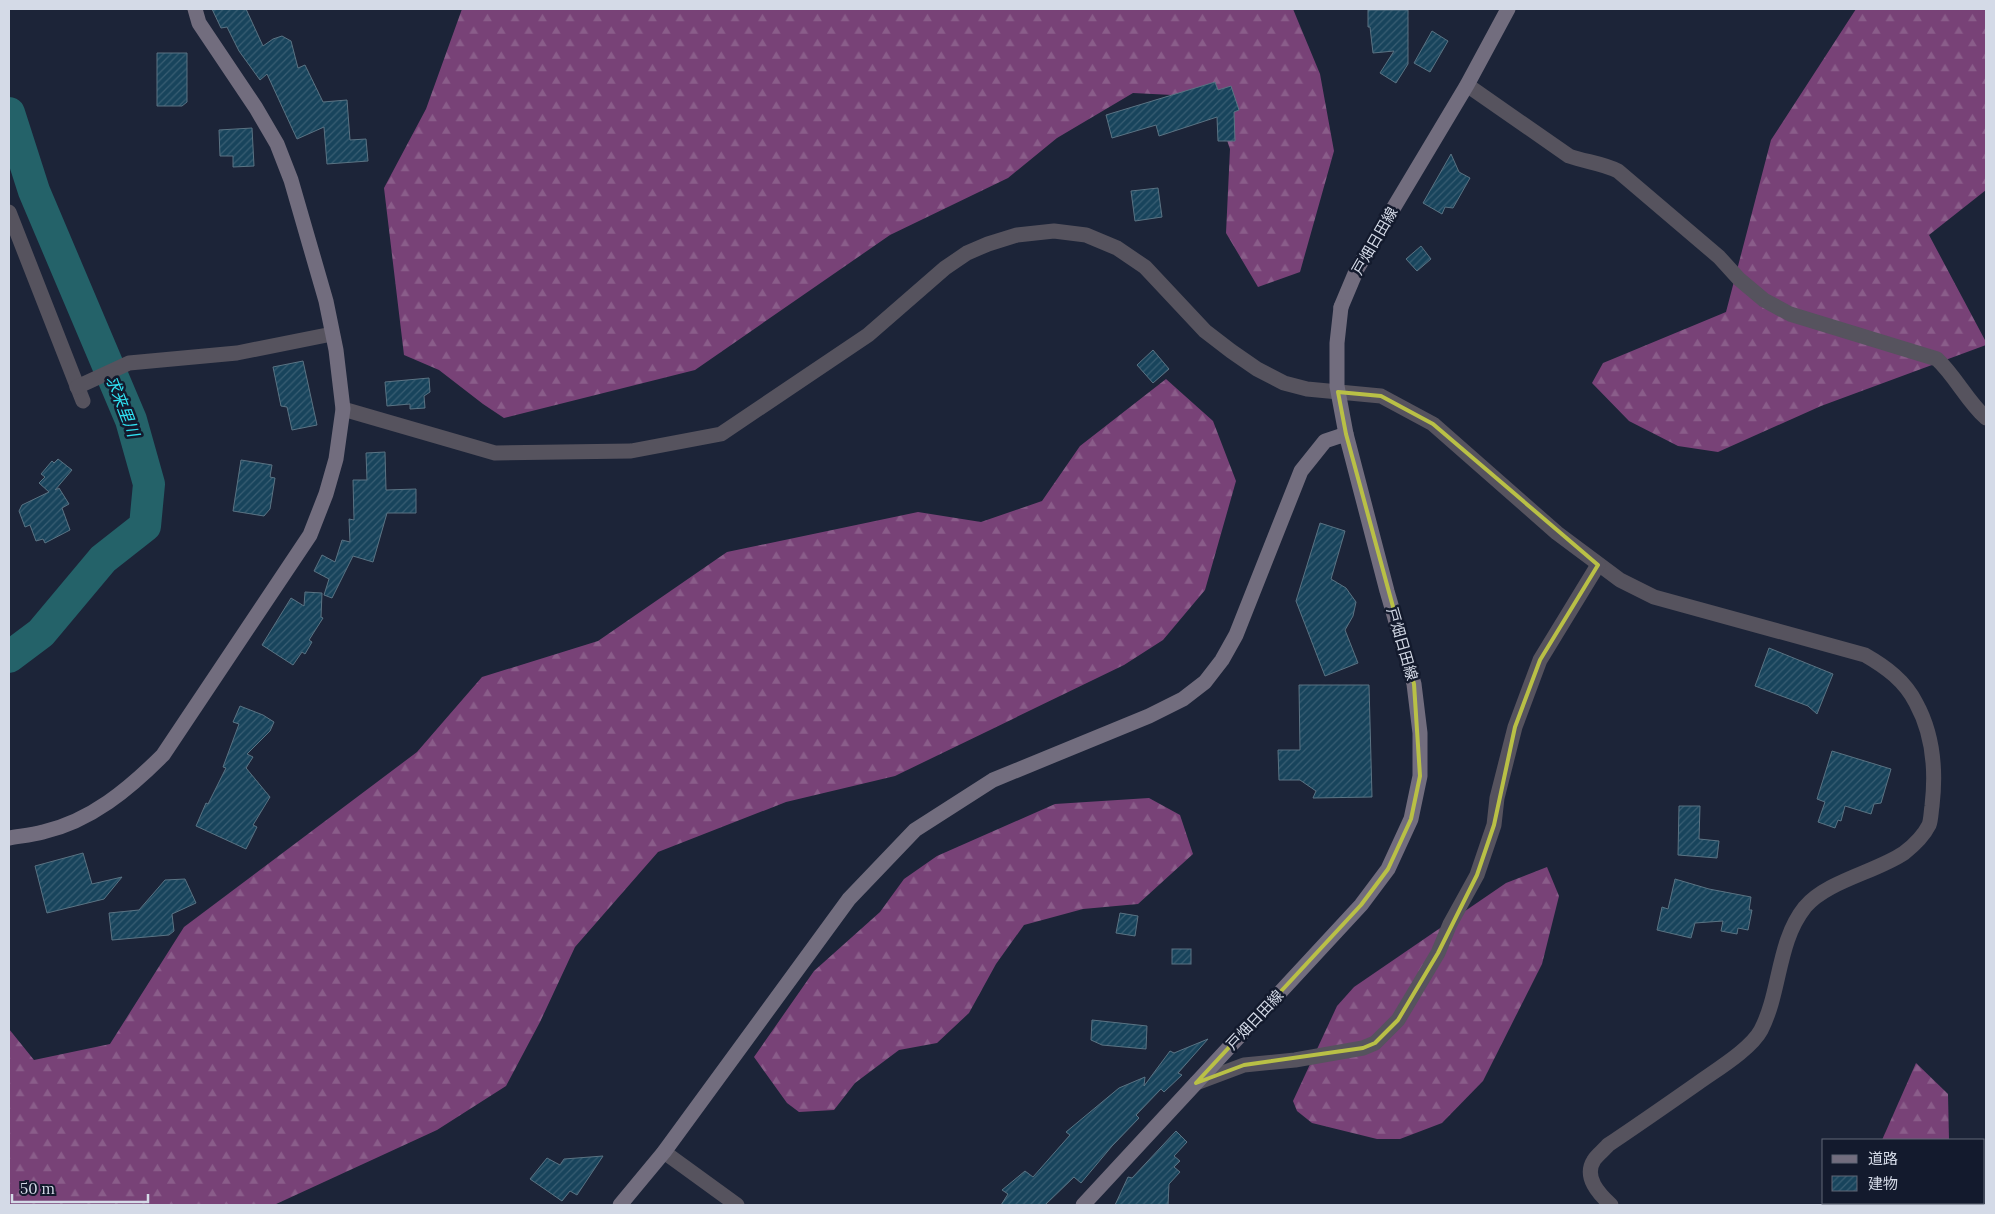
<svg xmlns="http://www.w3.org/2000/svg" width="1995" height="1214" font-family="Lora,'Noto Sans JP',serif">
<defs>
<pattern id="forest-firs" width="22" height="20" patternUnits="userSpaceOnUse" patternTransform="scale(1.25)"><rect width="22" height="20" fill="#784277"/><path d="M5 1l3.5 6h-7zM16 11l3.5 6h-7z" fill="#8a5d8a"/></pattern>
<pattern id="building-hatch" width="6" height="6" patternUnits="userSpaceOnUse" patternTransform="scale(1.25)"><rect width="6" height="6" fill="#18445c"/><path d="M-1 1l2-2M0 6l6-6M5 7l2-2" fill="none" stroke="#395e73"/></pattern>
</defs>
<rect width="100%" height="100%" fill="#1c2438"/>
<!-- forest -->
<g fill="url(#forest-firs)">
<polygon points="462,9 1293,9 1320,74 1334,151 1300,272 1258,287 1226,233 1230,149 1212,97 1133,93 1057,138 1008,178 890,235 695,370 504,418 483,404 439,370 404,355 384,188 426,109"/>
<polygon points="1856,9 1986,9 1986,190 1929,235 1986,342 1986,345 1821,406 1718,452 1678,446 1629,421 1592,383 1603,363 1726,312 1771,140"/>
<polygon points="1166,379 1213,421 1236,481 1205,590 1163,640 1124,665 895,776 786,802 658,852 575,947 540,1022 506,1086 437,1130 274,1205 9,1205 9,1029 34,1060 110,1044 184,927 417,752 482,677 598,641 727,552 918,512 981,522 1042,501 1080,446"/>
<polygon points="1149,798 1180,815 1193,854 1138,904 1083,909 1024,925 996,964 969,1013 937,1043 899,1050 855,1083 834,1110 799,1112 787,1103 754,1057 814,971 880,912 904,879 937,856 1055,804"/>
<polygon points="1547,867 1559,896 1542,964 1483,1081 1442,1123 1400,1139 1377,1139 1312,1123 1297,1111 1293,1101 1337,1006 1354,987 1506,883"/>
<polygon points="1916,1063 1948,1094 1949,1140 1882,1140"/>
<polygon points="1854,1203 1950,1203 1949,1205 1852,1205"/>
</g>
<g fill="none" stroke-linecap="round" stroke-linejoin="round">
<!-- river -->
<polyline stroke="#246269" stroke-width="32" points="9,113 34,191 131,420 149,484 145,526 103,559 41,633 9,657"/>
</g>
<!-- building -->
<g fill="url(#building-hatch)" stroke="#5a7383">
<polygon points="212,9 246,9 263,46 273,39 282,36 291,41 298,68 305,65 323,102 347,100 350,140 366,139 368,161 327,164 324,127 297,139 267,74 260,80 239,51 227,27 221,28"/>
<polygon points="1368,10 1408,10 1408,64 1396,83 1380,73 1394,51 1373,53 1370,27 1368,27"/>
<polygon points="1432,31 1448,41 1430,72 1414,63"/>
<polygon points="157,53 187,53 187,102 182,106 157,106"/>
<polygon points="1215,82 1218,90 1231,86 1239,110 1234,112 1235,141 1218,141 1217,117 1159,136 1156,125 1112,138 1106,115"/>
<polygon points="252,128 254,166 233,167 233,156 220,156 219,130"/>
<polygon points="1451,154 1459,172 1470,178 1453,208 1445,207 1442,214 1423,203"/>
<polygon points="1158,188 1162,217 1135,221 1131,191"/>
<polygon points="1421,246 1431,259 1417,271 1406,259"/>
<polygon points="1153,350 1169,369 1153,383 1137,365"/>
<polygon points="303,361 317,425 292,430 287,407 281,406 273,367"/>
<polygon points="429,378 430,392 424,396 425,408 410,409 410,404 387,406 385,382"/>
<polygon points="385,452 386,490 416,489 416,513 387,513 373,562 353,556 332,598 324,595 329,579 314,571 322,555 335,562 342,540 350,542 349,519 354,520 353,480 367,480 366,453"/>
<polygon points="58,459 72,470 55,490 59,488 69,504 62,508 70,530 45,543 43,539 36,541 30,525 25,527 19,511 22,505 49,492 39,483 45,477 41,474 52,461 54,463"/>
<polygon points="241,460 272,465 270,477 275,478 270,509 264,516 233,511"/>
<polygon points="1320,523 1345,531 1331,579 1346,588 1356,602 1353,616 1345,630 1358,663 1325,676 1296,601"/>
<polygon points="305,592 322,593 321,617 323,618 309,640 312,642 305,654 302,652 293,665 262,645 291,598 304,606"/>
<polygon points="1769,648 1833,674 1817,714 1808,706 1755,686"/>
<polygon points="1299,685 1369,685 1372,797 1313,798 1316,791 1300,780 1279,780 1278,750 1300,750"/>
<polygon points="240,706 263,715 274,722 270,731 247,754 253,757 246,768 270,797 253,825 257,827 246,849 196,826 206,803 208,804 226,768 223,767 239,724 233,722"/>
<polygon points="1832,751 1891,769 1881,803 1874,804 1871,814 1845,806 1841,821 1838,820 1835,828 1818,822 1825,802 1817,799"/>
<polygon points="1679,806 1700,806 1699,839 1719,841 1717,858 1678,855"/>
<polygon points="83,853 92,884 122,877 104,899 47,913 35,866"/>
<polygon points="185,879 196,903 172,914 174,931 169,935 112,940 109,913 139,910 165,880"/>
<polygon points="1675,879 1709,889 1751,897 1749,910 1752,910 1748,930 1738,928 1737,934 1721,931 1723,921 1695,923 1691,938 1657,930 1662,907 1668,909"/>
<polygon points="1120,913 1138,916 1135,936 1116,933"/>
<rect x="1172" y="949" width="19" height="15"/>
<polygon points="1092,1020 1147,1026 1146,1049 1102,1045 1091,1040"/>
<polygon points="1208,1039 1178,1073 1182,1075 1164,1092 1161,1089 1136,1115 1139,1118 1112,1146 1081,1183 1074,1177 1045,1205 1001,1205 1008,1194 1002,1190 1025,1171 1033,1177 1070,1135 1066,1132 1119,1088 1145,1077 1144,1086 1170,1051 1174,1053"/>
<polygon points="1176,1131 1187,1142 1174,1156 1180,1161 1174,1167 1180,1172 1169,1184 1168,1205 1115,1205 1128,1177 1132,1178"/>
<polygon points="603,1156 577,1195 570,1191 562,1201 530,1179 547,1158 560,1165 564,1159"/>
</g>
<g fill="none" stroke-linecap="round" stroke-linejoin="round">
<!-- street -->
<g stroke="#56535e" stroke-width="15">
<path d="M1467 85 1569 156C1586 162 1602 163 1618 171L1719 257 1739 279 1764 300 1790 314 1937 359C1956 377 1967 401 1986 418"/>
<polyline points="9,212 83,401"/>
<polyline points="77,387 129,363 237,353 332,334"/>
<path d="M343 409 495 453 631 451 721 434 868 335 945 268 967 253 988 244 1017 235 1054 231 1086 235 1117 248 1145 267 1205 331 1231 351 1257 369 1284 383 1307 389 1381 396 1433 424 1557 533 1620 580 1654 597 1865 655C1886 667 1905 681 1916 703 1933 734 1936 772 1932 806 1931 812 1931 820 1929 825 1924 835 1913 846 1904 853 1876 872 1827 881 1805 907 1777 942 1781 991 1761 1030 1751 1049 1716 1070 1698 1083 1668 1104 1638 1125 1608 1145 1604 1150 1597 1155 1594 1160 1583 1177 1599 1194 1611 1205"/>
<polyline points="1196,1083 1244,1065 1295,1060 1363,1048 1375,1043 1398,1020 1438,953 1450,924 1477,875 1494,825 1497,798 1515,727 1540,660 1598,565"/>
<polyline points="664,1152 737,1205"/>
</g>
<!-- secondary -->
<g stroke="#726d7e" stroke-width="15">
<polyline points="1341,307 1357,269 1467,85 1508,9"/>
<path d="M9 838C20 836 32 835 43 832 91 821 129 789 163 755L310 535 326 494 336 459 343 409 336 350 326 301 291 180 277 144 256 108 199 23 195 9"/>
<polyline points="620,1205 664,1152 849,899 915,830 993,780 1149,716 1183,699 1205,682 1222,660 1236,635 1301,471 1325,441 1346,434 1387,591 1414,684 1420,733 1420,776 1411,819 1388,869 1361,905 1083,1205"/>
</g>
<!-- secondary-bridge -->
<polyline stroke="#726d7e" stroke-width="15" points="1341,307 1337,343 1337,386 1346,434"/>
</g>
<!-- marked area -->
<path fill="none" stroke="#b9c046" stroke-width="4" stroke-linejoin="round" d="M1338 392 1381 396 1433 424 1598 565 1540 660 1515 727 1494 825 1477 875 1438 953 1398 1020 1375 1043 1363 1048 1244 1065 1196 1083 1361 905 1388 869 1411 819 1420 776 1414 684 1346 434Z"/>
<g text-anchor="middle" stroke-width="5" stroke-linejoin="round" paint-order="stroke">
<!-- street labels -->
<g font-size="15" fill="#d4dae7" stroke="#131a2d">
<text transform="translate(1375 241) rotate(-60)" y="5">戸畑日田線</text>
<text transform="translate(1402 644) rotate(74)" y="5">戸畑日田線</text>
<text transform="translate(1255 1020) rotate(-47)" y="5">戸畑日田線</text>
</g>
<!-- water labels -->
<g font-size="16" font-style="italic" fill="#30e3f3" stroke="#131a2d">
<text transform="translate(123 406) rotate(69)" y="6">求来里川</text>
</g>
</g>
<!-- border -->
<rect width="1995" height="1214" fill="none" stroke="#d4dae7" stroke-width="20"/>
<!-- legend -->
<rect x="1822" y="1139" width="162" height="65" fill="#131a2d" stroke="#606777"/>
<rect x="1832" y="1155" width="25" height="8" fill="#726d7e" stroke="#606777"/>
<text x="1868" y="1164" font-size="15" fill="#d4dae7">道路</text>
<rect x="1832" y="1176" width="25" height="15" fill="url(#building-hatch)" stroke="#606777"/>
<text x="1868" y="1189" font-size="15" fill="#d4dae7">建物</text>
<!-- scale -->
<path d="M12 1194v8h136v-8" fill="none" stroke="#d4dae7" stroke-width="2.5"/>
<text x="20" y="1194" font-size="15" fill="#d4dae7" stroke="#131a2d" stroke-width="4" paint-order="stroke">50 m</text>
</svg>
